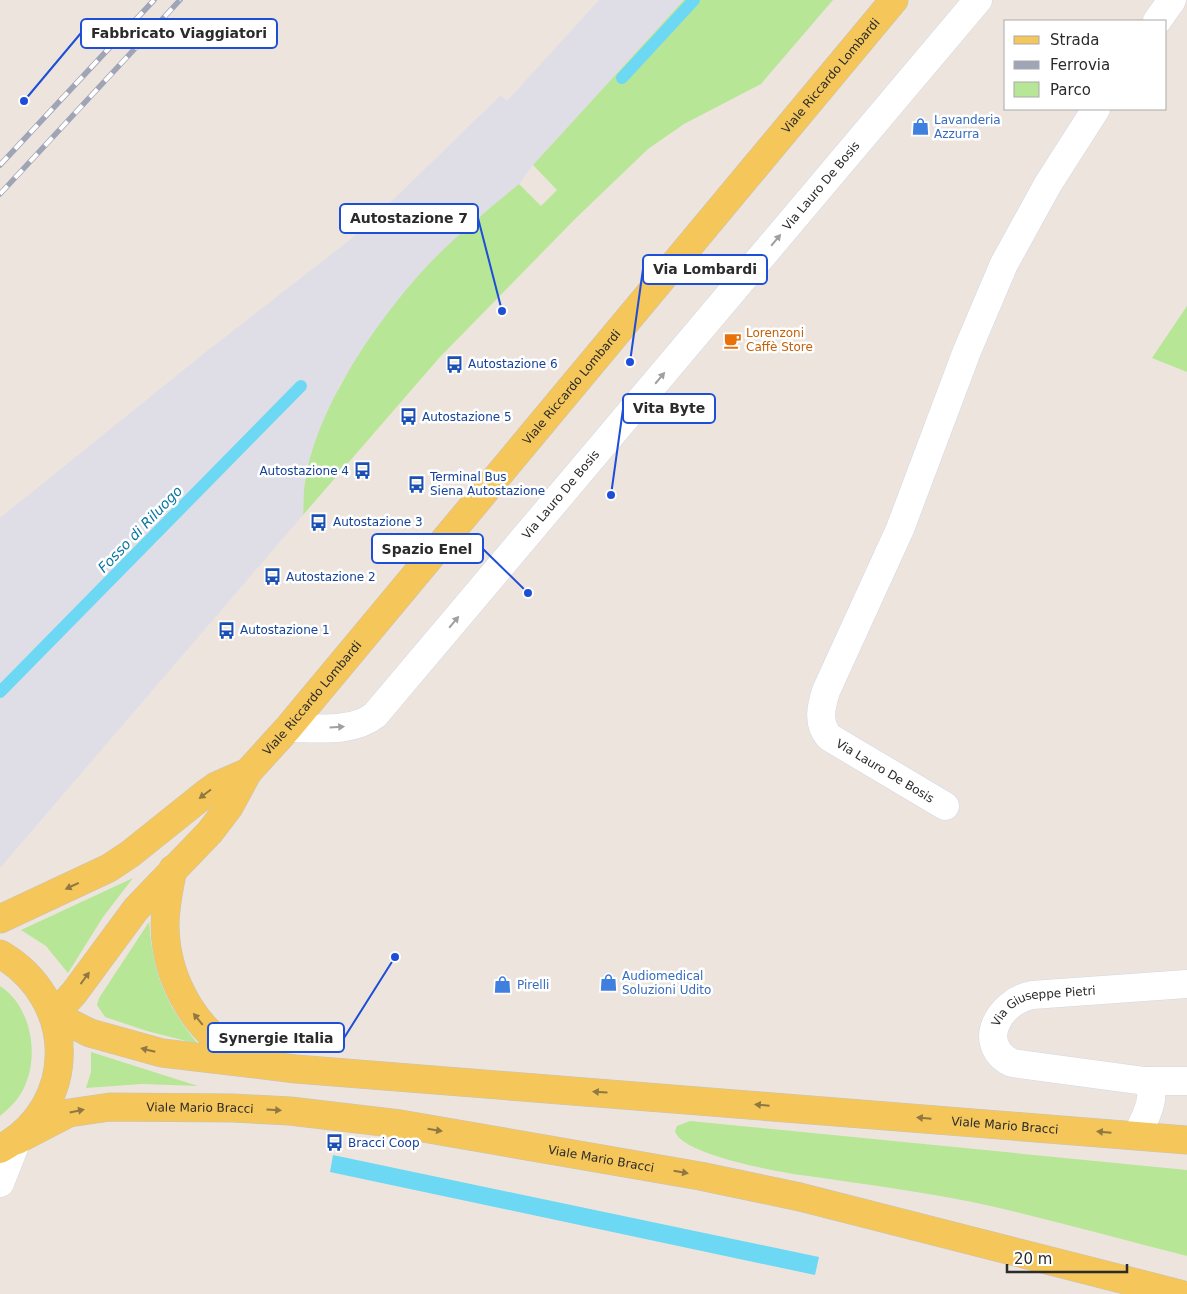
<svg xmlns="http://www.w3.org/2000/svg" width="1187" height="1294" font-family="'DejaVu Sans',sans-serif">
<rect width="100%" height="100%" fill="#ede5dd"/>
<!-- industrial -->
<polygon fill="#dfdde6" points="599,0 684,0 533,165 519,184 464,231 418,277 381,324 340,384 305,478 303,515 0,868 0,518 207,351 360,232 501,95 507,101"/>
<!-- green -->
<g fill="#b7e697">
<path d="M684 0H833L761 84 684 124 648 149 575 219 440 357 303 515C304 503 303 490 306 477 318 408 372 328 418 276 448 242 484 213 519 184L541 206 557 190 533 165Z"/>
<polygon points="1187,306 1187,372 1152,358"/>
<polygon points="133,878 103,917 68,973 46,946 21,930"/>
<path d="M149 922C153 973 165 1004 198 1044L147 1031 105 1017 97 1005 99 998Z"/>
<path d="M0 986C30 1005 39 1052 26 1083 21 1097 11 1107 0 1116Z"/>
<polygon points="91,1052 198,1086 142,1084 86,1088 91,1072"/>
<path d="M690 1121 1187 1170V1256C1123 1240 1059 1222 995 1207 934 1193 870 1185 808 1176 783 1173 681 1155 675 1131L677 1126Z"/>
</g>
<!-- water -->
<polygon fill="#6cd8f3" points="333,1155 819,1257 815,1275 330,1172"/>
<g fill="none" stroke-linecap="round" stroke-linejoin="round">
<!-- stream -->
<g stroke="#6cd8f3" stroke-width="12">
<polyline points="622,78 694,0"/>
<polyline points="0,692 301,386"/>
</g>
<defs>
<g id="minor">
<polyline points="1157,21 1172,0"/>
<path id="s1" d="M288 728C316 728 353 733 375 715L978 0"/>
<path d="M945 806 829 737C817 723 821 707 826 691L900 529 967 351 1004 264 1048 184 1096 109"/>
<polyline points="1145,1081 1187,1081"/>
<path id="s2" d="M1137 1135C1144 1120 1160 1094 1145 1081L1012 1063C974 1044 1000 1001 1032 995L1187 984"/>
<polyline points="0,1183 17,1140"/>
</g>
<g id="major">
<path d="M173 869C169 888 165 906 165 926 166 981 198 1039 251 1060"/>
<polyline points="0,919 109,868 130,854 205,794 216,786 248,772"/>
<path d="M0 954C78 999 80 1106 0 1149"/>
<path id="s3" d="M54 1015 74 993 136 909 210 832 229 807 248 772 288 728 894 0"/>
<path id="s4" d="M54 1015 90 1033 162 1053 296 1069 1187 1140"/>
<path id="s5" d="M17 1140 69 1113 110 1107 233 1108 290 1111 400 1124 700 1176 800 1197 1180 1294"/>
</g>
</defs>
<!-- minor casing -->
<use href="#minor" stroke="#d2d7e4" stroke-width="29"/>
<!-- major casing -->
<use href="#major" stroke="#c4c4c4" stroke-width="29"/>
<!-- minor -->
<use href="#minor" stroke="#fff" stroke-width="28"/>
<!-- major -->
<use href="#major" stroke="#f5c65a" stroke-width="28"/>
<defs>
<g id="rail">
<polyline points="0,165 154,0"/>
<polyline points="0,194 180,0"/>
</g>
</defs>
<!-- rail casing -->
<use href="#rail" stroke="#9fa4b6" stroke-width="5.5"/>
<!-- rail -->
<use href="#rail" stroke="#fff" stroke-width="4" stroke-dasharray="11" stroke-linecap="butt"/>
</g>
<!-- one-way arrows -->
<defs><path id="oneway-solid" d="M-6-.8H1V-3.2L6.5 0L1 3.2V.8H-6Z" transform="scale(1.25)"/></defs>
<g fill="#a0a0a0">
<use href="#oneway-solid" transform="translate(776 240) rotate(-50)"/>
<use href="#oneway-solid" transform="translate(660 378) rotate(-50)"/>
<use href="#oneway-solid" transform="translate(454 622) rotate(-50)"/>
<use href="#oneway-solid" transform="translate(337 727) rotate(-4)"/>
</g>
<g fill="#907842">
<use href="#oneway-solid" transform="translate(205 794) rotate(143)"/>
<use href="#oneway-solid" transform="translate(72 886) rotate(155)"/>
<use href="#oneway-solid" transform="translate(85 978) rotate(-54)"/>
<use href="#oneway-solid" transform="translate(198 1019) rotate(-129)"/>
<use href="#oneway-solid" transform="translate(148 1050) rotate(-166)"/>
<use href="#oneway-solid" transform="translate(600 1092) rotate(-176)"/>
<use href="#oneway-solid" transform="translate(762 1105) rotate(-175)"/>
<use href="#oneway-solid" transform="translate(274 1110) rotate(4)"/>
<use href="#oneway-solid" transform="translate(77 1111) rotate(-12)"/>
<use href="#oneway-solid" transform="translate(924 1118) rotate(-175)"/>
<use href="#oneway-solid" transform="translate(435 1130) rotate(9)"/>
<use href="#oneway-solid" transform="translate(1104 1132) rotate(-175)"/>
<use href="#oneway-solid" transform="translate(681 1172) rotate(10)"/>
</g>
<!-- icons -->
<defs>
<symbol id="shop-bare" viewBox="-9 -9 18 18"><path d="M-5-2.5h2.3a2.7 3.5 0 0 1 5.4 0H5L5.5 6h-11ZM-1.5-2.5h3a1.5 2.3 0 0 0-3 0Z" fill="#3f7fe0" stroke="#fff" stroke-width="2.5" paint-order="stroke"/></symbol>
<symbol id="cafe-bare" viewBox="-9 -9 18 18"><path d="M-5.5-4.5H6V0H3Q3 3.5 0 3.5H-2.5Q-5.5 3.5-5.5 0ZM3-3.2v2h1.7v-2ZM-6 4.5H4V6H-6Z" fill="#e8710a" stroke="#fff" stroke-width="2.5" paint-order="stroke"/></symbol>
<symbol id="bus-bare" viewBox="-9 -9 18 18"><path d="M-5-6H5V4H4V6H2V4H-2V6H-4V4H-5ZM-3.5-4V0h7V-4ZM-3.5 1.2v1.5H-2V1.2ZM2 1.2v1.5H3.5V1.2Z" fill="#1a4fb4" stroke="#fff" stroke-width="2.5" paint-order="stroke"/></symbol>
</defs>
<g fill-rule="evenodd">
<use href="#shop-bare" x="908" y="114" width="25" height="25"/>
<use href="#cafe-bare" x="720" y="328" width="25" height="25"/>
<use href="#bus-bare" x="442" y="352" width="25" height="25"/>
<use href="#bus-bare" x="396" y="404" width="25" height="25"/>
<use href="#bus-bare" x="350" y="458" width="25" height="25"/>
<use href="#bus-bare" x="404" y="472" width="25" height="25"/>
<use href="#bus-bare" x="306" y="510" width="25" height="25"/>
<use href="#bus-bare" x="260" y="564" width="25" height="25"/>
<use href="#bus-bare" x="214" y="618" width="25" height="25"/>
<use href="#shop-bare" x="596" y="970" width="25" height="25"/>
<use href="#shop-bare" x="490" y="972" width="25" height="25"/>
<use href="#bus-bare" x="322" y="1130" width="25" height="25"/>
</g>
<g text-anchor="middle" stroke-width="5" stroke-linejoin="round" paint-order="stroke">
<!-- street labels -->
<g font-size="12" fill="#2b2b2b" stroke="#fff">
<text dy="4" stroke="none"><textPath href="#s3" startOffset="1220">Viale Riccardo Lombardi</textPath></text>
<text dy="4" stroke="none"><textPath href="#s1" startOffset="782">Via Lauro De Bosis</textPath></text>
<text dy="4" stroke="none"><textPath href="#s3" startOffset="815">Viale Riccardo Lombardi</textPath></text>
<text dy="4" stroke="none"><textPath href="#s1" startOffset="378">Via Lauro De Bosis</textPath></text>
<text dy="4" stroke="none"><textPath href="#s3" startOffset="410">Viale Riccardo Lombardi</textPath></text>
<text transform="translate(885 771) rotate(31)" y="4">Via Lauro De Bosis</text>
<text dy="4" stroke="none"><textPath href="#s2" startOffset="295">Via Giuseppe Pietri</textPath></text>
<text dy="4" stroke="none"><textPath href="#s5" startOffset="190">Viale Mario Bracci</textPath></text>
<text dy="4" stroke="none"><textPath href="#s4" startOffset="961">Viale Mario Bracci</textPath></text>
<text dy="4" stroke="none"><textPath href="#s5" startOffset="595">Viale Mario Bracci</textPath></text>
</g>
<!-- shop labels -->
<g font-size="12" fill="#366cbe" stroke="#fff" text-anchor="start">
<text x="934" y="124">Lavanderia<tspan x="934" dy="14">Azzurra</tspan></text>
<text x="622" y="980">Audiomedical<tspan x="622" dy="14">Soluzioni Udito</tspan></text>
<text x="517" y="989">Pirelli</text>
</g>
<!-- food labels -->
<g font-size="12" fill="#c56008" stroke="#fff" text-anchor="start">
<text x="746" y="337">Lorenzoni<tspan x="746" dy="14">Caffè Store</tspan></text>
</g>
<!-- transit labels -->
<g font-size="12" fill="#164399" stroke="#fff" text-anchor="start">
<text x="468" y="368">Autostazione 6</text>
<text x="422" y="421">Autostazione 5</text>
<text x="349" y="475" text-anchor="end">Autostazione 4</text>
<text x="430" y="481">Terminal Bus<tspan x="430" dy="14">Siena Autostazione</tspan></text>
<text x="333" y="526">Autostazione 3</text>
<text x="286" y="581">Autostazione 2</text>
<text x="240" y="634">Autostazione 1</text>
<text x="348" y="1147">Bracci Coop</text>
</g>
<!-- water labels -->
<g font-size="14" font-style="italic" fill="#0977a1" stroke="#fff">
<text transform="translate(140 529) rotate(-46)" y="5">Fosso di Riluogo</text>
</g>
</g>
<!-- callouts -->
<path fill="none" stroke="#1d4ed8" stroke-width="2" d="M24 101L81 33M502 311L478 218M630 362L643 269M611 495L623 409M528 593L483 549M395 957L344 1038"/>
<g fill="#1d4ed8" stroke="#fff" stroke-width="2">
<circle cx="24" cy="101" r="5"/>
<circle cx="502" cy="311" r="5"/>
<circle cx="630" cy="362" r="5"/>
<circle cx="611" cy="495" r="5"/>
<circle cx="528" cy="593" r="5"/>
<circle cx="395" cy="957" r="5"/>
</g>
<g fill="#fff" stroke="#1d4ed8" stroke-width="2">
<rect x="81" y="19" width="196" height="29" rx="5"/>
<rect x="340" y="204" width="138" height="29" rx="5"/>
<rect x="643" y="255" width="124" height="29" rx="5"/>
<rect x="623" y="394" width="92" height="29" rx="5"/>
<rect x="372" y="534" width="111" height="29" rx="5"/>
<rect x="208" y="1023" width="136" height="29" rx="5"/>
</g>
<g font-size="14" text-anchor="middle" font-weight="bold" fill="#2b2b2b">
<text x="179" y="38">Fabbricato Viaggiatori</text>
<text x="409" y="223">Autostazione 7</text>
<text x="705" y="274">Via Lombardi</text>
<text x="669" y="413">Vita Byte</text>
<text x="427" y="554">Spazio Enel</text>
<text x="276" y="1043">Synergie Italia</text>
</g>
<!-- legend -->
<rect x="1004" y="20" width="162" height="90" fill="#ffffff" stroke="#aaaaaa"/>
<rect x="1014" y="36" width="25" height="8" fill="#f5c65a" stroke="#aaaaaa"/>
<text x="1050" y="45" font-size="15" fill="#2b2b2b">Strada</text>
<rect x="1014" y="61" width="25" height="8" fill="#9fa4b6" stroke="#aaaaaa"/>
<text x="1050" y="70" font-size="15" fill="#2b2b2b">Ferrovia</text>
<rect x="1014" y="82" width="25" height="15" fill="#b7e697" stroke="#aaaaaa"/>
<text x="1050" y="95" font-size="15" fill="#2b2b2b">Parco</text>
<!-- scale -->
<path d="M1007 1264v8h120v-8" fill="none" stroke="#2b2b2b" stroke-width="2.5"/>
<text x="1014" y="1264" font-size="15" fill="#2b2b2b" stroke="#ffffff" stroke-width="4" paint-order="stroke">20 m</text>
</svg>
